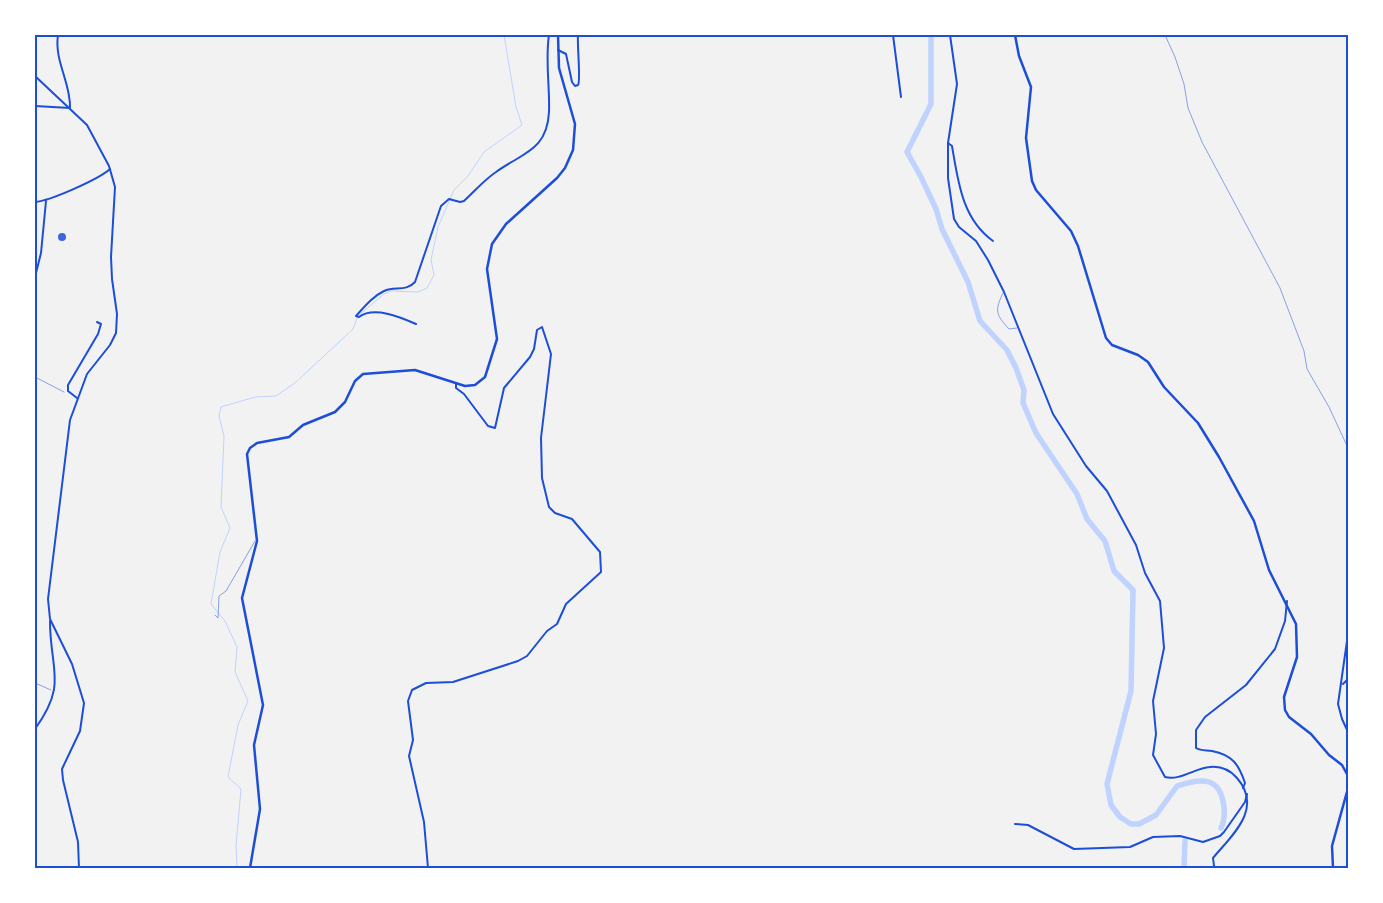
<svg xmlns="http://www.w3.org/2000/svg" width="1383" height="903" font-family="Signika,sans-serif">
<rect width="100%" height="100%" fill="#f2f2f2"/>
<g fill="none" stroke-linecap="round" stroke-linejoin="round">
<!-- stream -->
<polyline stroke="#bfd3fe" stroke-width="1" points="237,868 236,846 241,789 228,777 238,725 248,701 235,672 237,647 225,621 211,604 220,552 230,528 221,507 224,436 219,416 221,407 255,397 276,396 296,382 353,329 358,316 384,294 391,291 418,292 427,288 434,275 431,260 438,227 454,190 468,176 484,152 522,125 516,107 504,35"/>
<!-- river -->
<g stroke="#bfd3fe" stroke-width="5.5">
<path d="M931 35V104L907 152 921 177 936 209 942 229 968 282 980 321 1007 350 1016 368 1024 390 1023 403 1036 433 1077 494 1087 519 1105 541 1114 571 1133 590 1131 691 1107 784 1111 805 1120 817 1131 824H1139L1156 815 1177 786C1186 783 1200 779 1209 782 1225 787 1227 816 1221 828"/>
<polyline points="1184,868 1185,841"/>
</g>
</g>
<!-- building -->
<circle fill="#3d67dc" cx="62" cy="237" r="4"/>
<g fill="none" stroke-linecap="round" stroke-linejoin="round">
<!-- path -->
<g stroke="#1d4ed8" stroke-width="0.5">
<polyline points="1165,35 1175,57 1184,84 1188,108 1202,142 1280,288 1304,351 1307,369 1329,407 1348,448"/>
<polyline points="35,377 64,392"/>
</g>
<!-- service -->
<g stroke="#1d4ed8" stroke-width="0.5">
<path d="M1003 293C995 310 995 314 1009 329L1017 328"/>
<polyline points="215,615 218,618 219,596 226,591 255,541"/>
<polyline points="35,683 51,690"/>
</g>
<!-- minor -->
<g stroke="#1d4ed8" stroke-width="2">
<path d="M58 35C54 61 71 83 70 108"/>
<polyline points="893,35 901,97"/>
<path d="M558 50 566 54 572 82 575 86 578 85C581 81 577 45 578 35"/>
<polyline points="35,76 87,125 109,166 115,187 111,257 112,279 117,314 116,333 110,345 87,374 70,420 48,599 50,619 72,664 84,703 80,731 62,769 63,780 78,842 79,868"/>
<polyline points="35,106 70,108"/>
<path d="M948 143 952 146C958 181 962 219 993 241"/>
<path d="M35 202C50 201 99 179 110 169"/>
<polyline points="35,277 41,253 46,201"/>
<path d="M416 324C400 317 374 306 359 317L356 316C365 306 372 297 384 291 395 286 406 292 415 282L441 206 449 199 460 202 464 201C475 191 484 180 496 172 522 153 547 151 549 112 550 87 545 60 549 35"/>
<polyline points="77,398 68,391 68,385 98,334 101,324 97,322"/>
<polyline points="1348,634 1338,704 1342,719 1348,732"/>
<polyline points="1343,684 1348,679"/>
<path d="M35 729C68 683 50 671 50 621"/>
<path d="M1243 788 1245 783C1239 765 1233 755 1212 751 1206 750 1201 751 1196 748V730L1205 717 1246 685 1275 649 1285 621 1287 601"/>
<polyline points="1015,824 1028,825 1074,849 1130,847 1153,837 1180,836 1203,842 1220,836 1224,832 1245,802 1247,794"/>
<polyline points="428,868 424,822 409,756 413,740 408,701 412,690 426,683 453,682 518,661 527,656 547,631 557,624 566,604 601,572 600,552 572,519 555,513 549,507 542,478 541,438 551,354 542,327 537,330 534,349 530,357 504,388 495,428 488,426 464,394 456,388 456,384"/>
</g>
<!-- tertiary -->
<path stroke="#1d4ed8" stroke-width="2" d="M950 35 957 84 948 143V178L954 219 959 227 976 241 988 260 1004 292 1053 414 1086 466 1107 491 1136 545 1145 573 1160 601 1164 648 1153 701 1156 734 1153 755 1165 777C1180 781 1195 768 1210 767 1220 766 1230 770 1237 778 1264 809 1231 836 1213 858L1214 866 1216 868"/>
<!-- secondary -->
<g stroke="#1d4ed8" stroke-width="2.5">
<polyline points="1015,35 1019,56 1031,87 1026,138 1032,181 1036,190 1071,231 1078,246 1106,338 1112,345 1138,355 1148,362 1164,387 1198,423 1219,457 1254,521 1269,570 1296,624 1297,657 1284,697 1285,710 1289,717 1311,734 1329,755 1342,765 1348,776"/>
<polyline points="1333,868 1332,846 1348,788"/>
</g>
<!-- primary -->
<polyline stroke="#1d4ed8" stroke-width="2.5" points="250,868 260,809 254,745 263,705 242,598 257,541 247,454 250,448 257,443 289,437 303,425 335,412 345,402 355,381 363,374 415,370 465,386 475,385 485,377 497,339 487,269 492,244 506,224 557,178 565,168 573,150 575,124 559,68 558,35"/>
</g>
<!-- border -->
<rect width="1383" height="903" fill="none" stroke="#ffffff" stroke-width="72"/>
<rect x="36" y="36" width="1311" height="831" fill="none" stroke="#1d4ed8" stroke-width="2"/>
</svg>
